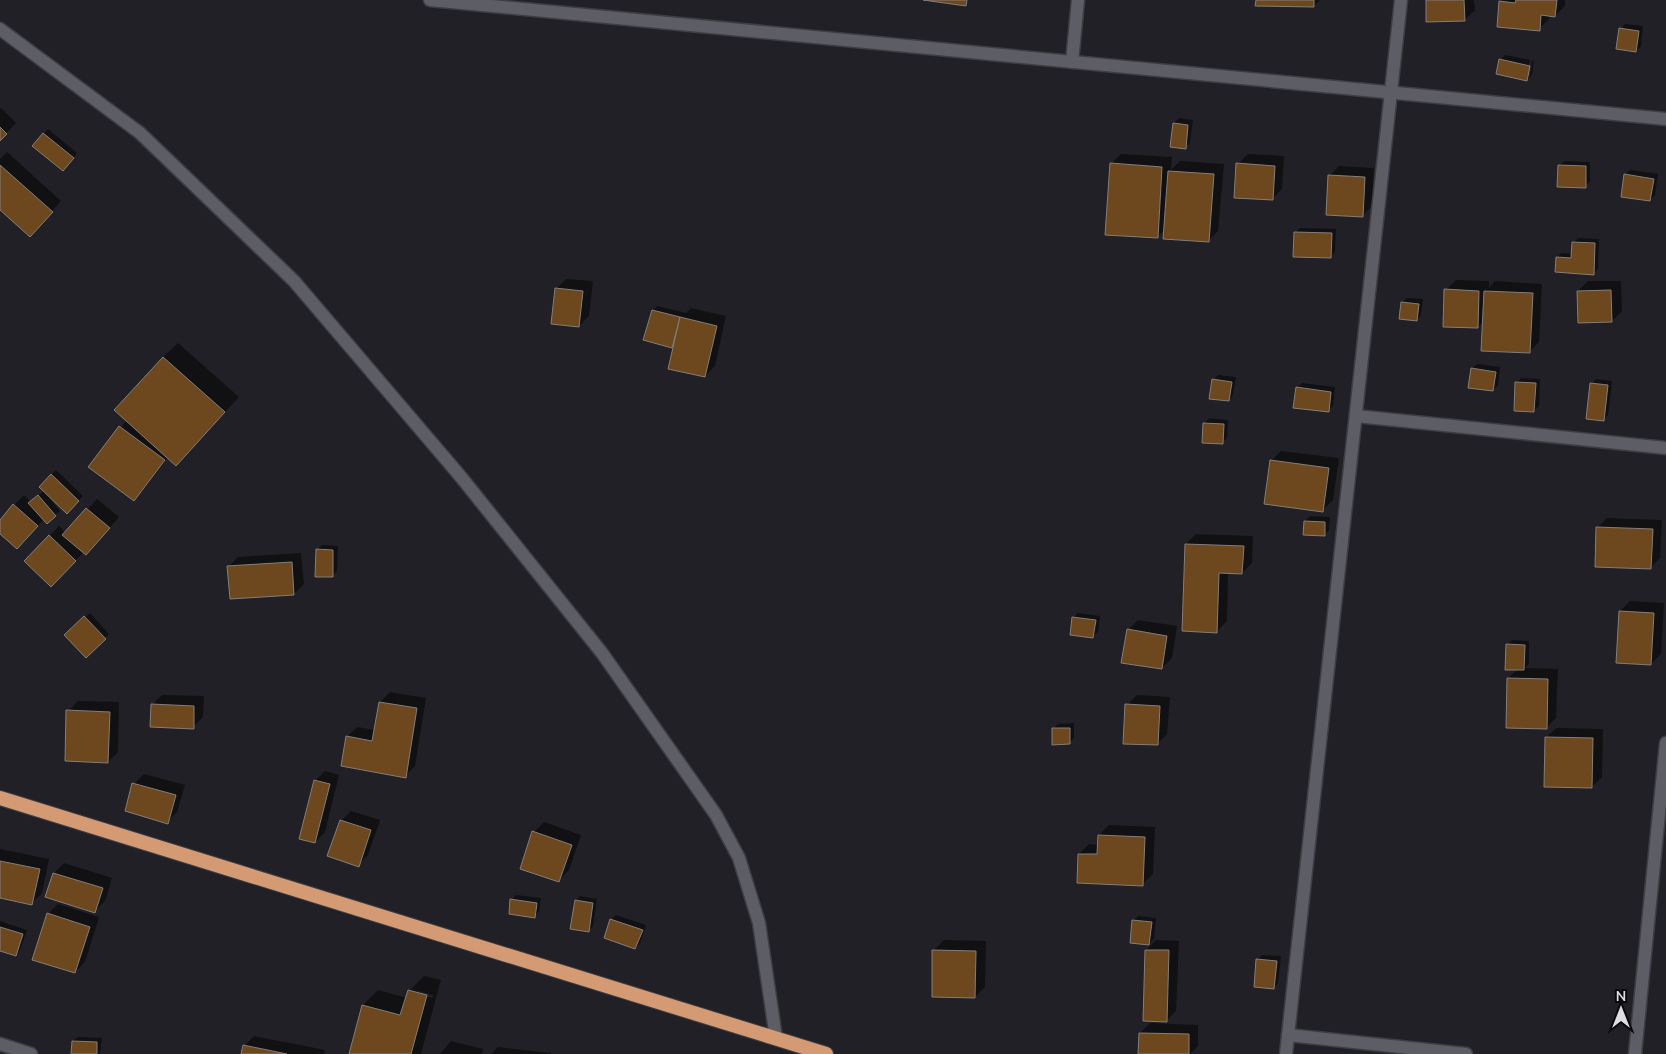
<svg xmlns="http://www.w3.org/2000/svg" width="1666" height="1054" font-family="'Nunito Sans',sans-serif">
<rect width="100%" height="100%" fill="#202026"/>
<!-- shadow -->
<g fill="#0007" fill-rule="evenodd">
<polygon points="1257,0 1320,0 1314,6"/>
<polygon points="1427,0 1474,0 1475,10 1465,20"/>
<polygon points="1502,0 1565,0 1565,6 1555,16 1550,15 1549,19 1539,29 1500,2"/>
<polygon points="1625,24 1643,26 1641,46 1636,51 1620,29"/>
<polygon points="1505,55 1530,60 1527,76 1530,76 1532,61 1534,61 1532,75 1527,80 1500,60"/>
<polygon points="1,108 16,123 0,140 0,109"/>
<polygon points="1179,118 1193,120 1190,142 1186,147 1174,123"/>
<polygon points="48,129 77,153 68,165 44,134"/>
<polygon points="7,152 61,201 39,226 0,209 0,159"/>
<polygon points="1121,154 1172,157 1171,170 1180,161 1224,164 1218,231 1208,241 1165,230 1157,237 1111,164"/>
<polygon points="1248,154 1284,156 1282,189 1272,199 1238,164"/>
<polygon points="1564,161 1590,162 1590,182 1585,186 1559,166"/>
<polygon points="1339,166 1374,168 1372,206 1362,216 1329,176"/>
<polygon points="1630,170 1658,174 1655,195 1650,200 1625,175"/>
<polygon points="1300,228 1336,229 1335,252 1330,257 1295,233"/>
<polygon points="1578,238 1599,239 1598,269 1593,274 1557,258 1561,253 1572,254 1573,243"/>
<polygon points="566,279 593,281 589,316 579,326 556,289"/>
<polygon points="1456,280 1489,281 1489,288 1495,281 1542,284 1539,342 1529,352 1484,321 1478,327 1446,290"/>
<polygon points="1588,281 1621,281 1622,311 1612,321 1578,291"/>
<polygon points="1407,298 1423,299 1421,315 1417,320 1402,302"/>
<polygon points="657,306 686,313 691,308 726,316 715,366 705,376 676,342 672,346 653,311"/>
<polygon points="178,343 239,397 191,449 168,457 144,489 134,499 90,466 127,420 163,357"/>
<polygon points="1477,364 1500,367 1498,385 1493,390 1472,369"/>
<polygon points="1218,375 1236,377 1233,395 1229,400 1213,380"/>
<polygon points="1521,378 1540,379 1539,406 1534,411 1517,383"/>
<polygon points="1596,379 1612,381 1608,415 1603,420 1592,384"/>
<polygon points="1302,383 1335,387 1333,406 1328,411 1297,388"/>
<polygon points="1209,418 1228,420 1227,438 1222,443 1205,423"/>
<polygon points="1281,451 1339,458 1333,500 1323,510 1271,461"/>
<polygon points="56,470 83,496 67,512 48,494 47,495 60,511 47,522 44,519 27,537 0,532 0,521 14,505 24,495 31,502 44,491 40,487"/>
<polygon points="97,499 119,517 96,544 84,552 51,585 26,561 59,526 66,533"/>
<polygon points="1310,516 1330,517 1329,530 1324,535 1305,521"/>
<polygon points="1607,518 1662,520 1660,558 1650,568 1597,528"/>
<polygon points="1196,534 1253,536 1252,563 1242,573 1228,573 1227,621 1217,631 1186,544"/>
<polygon points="322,545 338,546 337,571 332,576 317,550"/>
<polygon points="301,553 304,584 294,594 228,567 238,557"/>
<polygon points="1630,601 1664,603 1661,654 1651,664 1620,611"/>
<polygon points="90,613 109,634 86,656 66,635"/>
<polygon points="1078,613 1100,616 1098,632 1093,636 1073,618"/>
<polygon points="1138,620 1177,626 1172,658 1162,668 1128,630"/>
<polygon points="1512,640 1529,641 1529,664 1525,668 1558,669 1556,718 1546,728 1508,678 1518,669 1507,645"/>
<polygon points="390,692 426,698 415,766 405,776 347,737 357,727 375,730 380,702"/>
<polygon points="162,695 204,696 203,717 193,727 152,705"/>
<polygon points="1137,695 1170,697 1167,734 1157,744 1127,705"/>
<polygon points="78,701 119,702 118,752 108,762 68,711"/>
<polygon points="1074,723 1074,738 1069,743 1053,729 1058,724"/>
<polygon points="1556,728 1603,729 1602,777 1592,787 1546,738"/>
<polygon points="325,771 339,775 325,832 315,842 315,781"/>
<polygon points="144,774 185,785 177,812 167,822 134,784"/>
<polygon points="351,811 380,820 368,855 358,865 341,821"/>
<polygon points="544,822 581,835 569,870 559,880 534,832"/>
<polygon points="1109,825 1155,827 1153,874 1143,884 1079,854 1089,844 1098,845 1099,835"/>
<polygon points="0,849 49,859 42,893 32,903 0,897"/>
<polygon points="64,863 112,878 105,901 95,911 54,873"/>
<polygon points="516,895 541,898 539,912 534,916 512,900"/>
<polygon points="580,896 597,899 593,926 588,931 576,901"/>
<polygon points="58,904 99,917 85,962 75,972 48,914"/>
<polygon points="616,915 646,925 640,943 635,948 605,937 612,919"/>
<polygon points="1138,916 1156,918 1154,939 1149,944 1133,921"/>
<polygon points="0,921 27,930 20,950 16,955 0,950"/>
<polygon points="944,940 986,941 985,987 975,997 934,950"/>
<polygon points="1156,940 1179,941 1176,1011 1166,1021 1146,950"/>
<polygon points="1262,955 1281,956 1278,983 1273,988 1258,959"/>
<path d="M424 976 441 980 421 1054H350L363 1005 378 990 407 998 409 991ZM417 991 433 995 432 998 417 994Z"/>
<polygon points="1150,1023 1198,1025 1198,1046 1190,1054 1140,1054 1140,1033"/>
<polygon points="254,1036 325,1050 324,1054 243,1054 244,1046"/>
<polygon points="78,1037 102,1038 100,1054 72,1054 73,1041"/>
<polygon points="451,1041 483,1049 482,1054 440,1054"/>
<polygon points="498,1047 551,1053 551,1054 491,1054"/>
</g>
<!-- building -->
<g fill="#6d471e" stroke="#847e78">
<polygon points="923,0 967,0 966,6"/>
<polygon points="1256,0 1314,0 1314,7 1255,6"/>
<polygon points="1426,0 1464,0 1465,21 1426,22"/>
<polygon points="1516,0 1557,0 1555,17 1541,15 1540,31 1497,27 1499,1 1515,3"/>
<polygon points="1619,28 1639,31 1636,52 1616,49"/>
<polygon points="1499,59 1530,66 1527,81 1496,74"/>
<polygon points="1173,123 1188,125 1186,149 1170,147"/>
<polygon points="0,127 7,134 0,141"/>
<polygon points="43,133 74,158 63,171 32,146"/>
<polygon points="1110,163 1162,167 1158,238 1105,235"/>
<polygon points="1236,163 1275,166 1273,200 1234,198"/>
<polygon points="0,165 53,212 30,237 0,210"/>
<polygon points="1558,165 1586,166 1586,188 1557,187"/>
<polygon points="1168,171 1214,174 1209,242 1163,239"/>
<polygon points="1624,174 1654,179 1650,201 1621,197"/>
<polygon points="1328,175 1365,177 1363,217 1326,215"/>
<polygon points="1294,232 1332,233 1331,258 1293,257"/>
<polygon points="1572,242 1595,243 1594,275 1555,272 1556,257 1571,258"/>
<polygon points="555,288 583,291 579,327 551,324"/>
<polygon points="1444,289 1479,291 1478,328 1443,327"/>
<polygon points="1611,290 1612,322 1578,323 1577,291"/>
<polygon points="1484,291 1533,293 1530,353 1481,351"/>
<polygon points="1401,302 1419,304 1417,321 1399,319"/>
<polygon points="652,310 680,317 672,348 643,340"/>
<polygon points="680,317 717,326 705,377 668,369"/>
<polygon points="163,357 225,412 176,466 114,410"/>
<polygon points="1471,368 1496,372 1493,391 1468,388"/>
<polygon points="1212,379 1232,382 1229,401 1209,399"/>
<polygon points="1515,382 1536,383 1534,412 1514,411"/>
<polygon points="1590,383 1608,385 1604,421 1586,419"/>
<polygon points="1296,387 1331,392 1329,412 1293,408"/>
<polygon points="1203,423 1224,424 1223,444 1202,443"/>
<polygon points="119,426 165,460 134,501 88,467"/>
<polygon points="1270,460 1329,468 1323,512 1264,504"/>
<polygon points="51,474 79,501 67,514 39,487"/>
<polygon points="38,495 56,516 47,524 28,503"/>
<polygon points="13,504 38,526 17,549 0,534 0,520"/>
<polygon points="86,508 110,528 86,555 62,535"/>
<polygon points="1304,521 1325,522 1325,536 1303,535"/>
<polygon points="1596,527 1653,529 1651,569 1595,567"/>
<polygon points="49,535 76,561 51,587 24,561"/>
<polygon points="1185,544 1244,546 1242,574 1219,573 1217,633 1182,631"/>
<polygon points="316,549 333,550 333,577 315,577"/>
<polygon points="292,562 294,595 230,599 227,566"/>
<polygon points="1619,611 1654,613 1651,665 1616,663"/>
<polygon points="84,616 106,639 86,658 64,635"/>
<polygon points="1072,617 1096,620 1093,638 1070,635"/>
<polygon points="1127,629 1167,636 1162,669 1121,663"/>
<polygon points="1506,644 1525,645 1524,670 1505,670"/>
<polygon points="1507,678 1548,679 1547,729 1506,728"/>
<polygon points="379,702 417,708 406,778 341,766 346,736 372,741"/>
<polygon points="151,704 194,706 194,729 150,727"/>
<polygon points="1125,704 1160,706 1158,745 1123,744"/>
<polygon points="66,710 110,712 108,763 65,761"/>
<polygon points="1052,728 1070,728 1070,744 1052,745"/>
<polygon points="1545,737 1593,738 1592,788 1544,787"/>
<polygon points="314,780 330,784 315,843 299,839"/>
<polygon points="132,783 176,795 168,824 125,811"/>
<polygon points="340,820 371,830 359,867 327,856"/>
<polygon points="532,831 572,845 559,882 520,869"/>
<polygon points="1098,835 1145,837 1143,886 1077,883 1078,854 1097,854"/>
<polygon points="0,861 40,869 32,905 0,898"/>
<polygon points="53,873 103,888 95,913 45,897"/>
<polygon points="510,899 537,903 535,918 509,914"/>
<polygon points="575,900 593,903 589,932 570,929"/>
<polygon points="47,913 90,927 75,973 32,960"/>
<polygon points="610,919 643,930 635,949 604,938"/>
<polygon points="1132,920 1152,922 1149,945 1130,943"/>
<polygon points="0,927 23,934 16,956 0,951"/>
<polygon points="932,950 976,951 975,998 932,997"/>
<polygon points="1145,950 1169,950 1167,1022 1143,1021"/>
<polygon points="1256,959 1277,961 1274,989 1254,987"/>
<polygon points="408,990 427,995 411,1054 349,1054 362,1005 400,1015"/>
<polygon points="1139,1033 1189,1034 1189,1054 1138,1054"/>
<polygon points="72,1041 97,1042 97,1054 71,1054"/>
<polygon points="243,1045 287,1054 241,1054"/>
</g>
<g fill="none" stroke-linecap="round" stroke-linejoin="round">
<defs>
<g id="minor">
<polyline points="430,0 1666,119"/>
<polyline points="1072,62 1078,0"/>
<polyline points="1356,416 1666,448"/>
<polyline points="1288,1035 1466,1054"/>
<polyline points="0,1044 31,1054"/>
<polyline points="1286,1054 1401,0"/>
<polyline points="1635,1054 1666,743"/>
</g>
<polyline id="tertiary" points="0,29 140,133 294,281 461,477 602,653 716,815 739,858 759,923 776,1038"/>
<polyline id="trunk" points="0,798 826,1054"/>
</defs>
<!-- minor casing -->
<use href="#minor" stroke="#3d3d42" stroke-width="15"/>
<!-- tertiary casing -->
<use href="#tertiary" stroke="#3d3d42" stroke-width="15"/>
<!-- trunk casing -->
<use href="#trunk" stroke="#3d3d42" stroke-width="16"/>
<!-- minor -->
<use href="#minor" stroke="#5d5d65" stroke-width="12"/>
<!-- tertiary -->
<use href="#tertiary" stroke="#5d5d65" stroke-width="12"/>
<!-- trunk -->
<use href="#trunk" stroke="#d49a74" stroke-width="14"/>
</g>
<!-- north arrow -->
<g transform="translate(1621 1009)" stroke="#0a0a0d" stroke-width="4" paint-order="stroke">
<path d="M0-4L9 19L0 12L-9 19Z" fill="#dddde2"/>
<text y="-8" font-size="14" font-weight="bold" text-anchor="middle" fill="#dddde2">N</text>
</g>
</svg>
